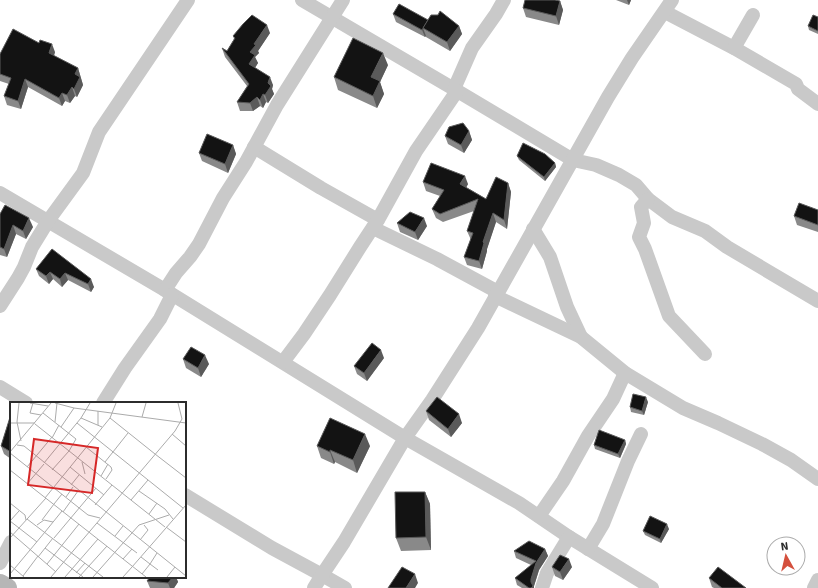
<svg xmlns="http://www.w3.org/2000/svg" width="818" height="588" font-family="Signika,sans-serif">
<rect width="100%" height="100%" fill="#fff"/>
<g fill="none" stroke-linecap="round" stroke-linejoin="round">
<!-- street -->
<g stroke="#c9c9c9" stroke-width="14">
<polyline points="302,0 454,89 573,160 596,165 619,175 636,185 648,199 672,217 705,231 727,247 818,301"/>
<polyline points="665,12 734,48 796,84 798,89 818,104"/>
<polyline points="734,48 753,15"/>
<polyline points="454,89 472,48 496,14 504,0"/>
<polyline points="254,147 321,188 378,220"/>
<polyline points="0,193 165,290 405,438 519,503 569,537 652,588"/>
<polyline points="648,199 641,207 644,223 639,237 645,249 669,316 705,354"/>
<polyline points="373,228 437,259 498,292"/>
<polyline points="533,229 550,257 567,307 581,337"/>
<polyline points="165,290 176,273 190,257 199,244 223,198 246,162 277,105 343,0"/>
<polyline points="495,296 581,337 625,373 683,408 718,423 762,444 791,460 818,479"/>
<polyline points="0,306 18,278 24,267 32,247 48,221 83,173 99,132 188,0"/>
<polyline points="283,362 304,334 330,295 360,247 379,218 416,151 457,91"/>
<polyline points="0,387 26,403"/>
<polyline points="103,403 125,368 160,319 172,295"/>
<polyline points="185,495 272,548 322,575 345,588"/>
<polyline points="539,516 563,481 588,436 613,399 625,373"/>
<polyline points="588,549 603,524 628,461 641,434"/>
<polyline points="0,563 11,542"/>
<polyline points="314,588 322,575 344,542 405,438 432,400 478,328 608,97 632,58 672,0"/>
<polyline points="542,588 547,573 569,537"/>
<polyline points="814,588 818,580"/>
</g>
<!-- secondary -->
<polyline stroke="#b6b6b6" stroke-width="20" points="0,584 7,588"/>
</g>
<!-- wall -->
<g fill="#898989">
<polygon points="616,0 631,0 629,5"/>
<polygon points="560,1 563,10 559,25 526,17 523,8"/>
<polygon points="393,14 428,20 459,26 462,34 450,51 426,37 426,36 425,37 396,22"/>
<polygon points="818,17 818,34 809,30 808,26"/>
<polygon points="270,33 258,51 259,53 255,57 258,63 255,68 273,85 272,89 274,94 268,103 266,102 263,108 260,106 253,111 240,111 237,102 247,86 225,57 222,48 227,51 234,39 233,36"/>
<polygon points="55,52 54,56 78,68 83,85 77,97 75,96 70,103 65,101 62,106 28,87 21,109 7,105 4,96 9,84 0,81 0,54"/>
<polygon points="388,65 380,82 384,94 377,108 338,90 334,77"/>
<polygon points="469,131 472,140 464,153 448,144 445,136"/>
<polygon points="233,145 236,154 228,173 202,161 199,153"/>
<polygon points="517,156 555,163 556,167 545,181 519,160"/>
<polygon points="423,182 468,184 466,187 486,199 508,183 511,192 507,229 496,222 487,249 487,251 482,269 467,265 464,257 471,240 467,231 474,211 443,222 436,218 432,209 440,196 426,191"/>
<polygon points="818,210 818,232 797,225 794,216"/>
<polygon points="0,214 33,227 26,239 16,234 7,257 0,255"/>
<polygon points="397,223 427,226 418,240 400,232"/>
<polygon points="52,249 94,287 91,292 68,280 62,287 53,279 49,284 39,276 36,269"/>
<polygon points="384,358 367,381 357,374 354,366"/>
<polygon points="183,359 209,364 201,377 186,368"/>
<polygon points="648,402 644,415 631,412 630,407"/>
<polygon points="426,411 462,423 451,437 429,420"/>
<polygon points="11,414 11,459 4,454 1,446"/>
<polygon points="625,440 626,444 620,458 595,449 594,445"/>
<polygon points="317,446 370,446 357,473 335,462 334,464 321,458"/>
<polygon points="425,492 430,504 431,550 401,551 396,538"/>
<polygon points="669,529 661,543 645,535 643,531"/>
<polygon points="545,549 548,556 539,570 534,586 534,588 522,588 517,585 515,578 531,565 516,558 514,551"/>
<polygon points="552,567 572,567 563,580 555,576"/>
<polygon points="150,577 176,577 178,582 174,588 150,588 147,581"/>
<polygon points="709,578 746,588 714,588 712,587"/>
</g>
<!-- shaded-wall -->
<g fill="#5a5a5a">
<polygon points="627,0 631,0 629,5"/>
<polygon points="560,1 563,10 559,25 556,16"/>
<polygon points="428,20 423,28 426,36 425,37 422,30"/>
<polygon points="267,25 270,33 258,51 259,53 255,57 258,63 252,72 249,64 250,52 254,44"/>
<polygon points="459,26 462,34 450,51 447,42"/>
<polygon points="52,44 55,52 52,61 49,53"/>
<polygon points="383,53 388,65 380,82 384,94 377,108 373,96 371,77"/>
<polygon points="78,68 83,85 77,97 74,89 75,74"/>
<polygon points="270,77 273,85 272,89 274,94 268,103 265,95 268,83"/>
<polygon points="25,79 28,87 21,109 18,101"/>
<polygon points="72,87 75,96 70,103 67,95"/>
<polygon points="62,93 65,101 62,106 59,98"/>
<polygon points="263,94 266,102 263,108 260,100"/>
<polygon points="257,97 260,106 253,111 250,103"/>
<polygon points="469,131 472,140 464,153 461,145"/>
<polygon points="233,145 236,154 228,173 225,164"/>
<polygon points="555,163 556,167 545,181 544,177"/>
<polygon points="465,176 468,184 464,192 460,184"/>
<polygon points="508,183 511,192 507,229 504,220"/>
<polygon points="493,213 496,222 487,249 487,251 482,269 479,261 483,242"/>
<polygon points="29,218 33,227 26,239 23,231"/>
<polygon points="424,218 427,226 418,240 415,232"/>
<polygon points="13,225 16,234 7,257 4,249"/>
<polygon points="50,272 53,279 49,284 46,276"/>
<polygon points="65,273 68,280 62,287 60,279"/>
<polygon points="91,279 94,287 91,292 88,284"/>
<polygon points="381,350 384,358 367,381 364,373"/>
<polygon points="205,355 209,364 201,377 198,368"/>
<polygon points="646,397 648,402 644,415 642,411"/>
<polygon points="459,414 462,423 451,437 448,429"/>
<polygon points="365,434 370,446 357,473 353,460"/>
<polygon points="625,440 626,444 620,458 618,454"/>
<polygon points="330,450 335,462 334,464 330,452"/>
<polygon points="425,492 430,504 431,550 426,537"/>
<polygon points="667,524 669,529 661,543 660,539"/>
<polygon points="545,549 548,556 539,570 534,586 534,588 531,588 531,579 536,563"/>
<polygon points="569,559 572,567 563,580 560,572"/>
<polygon points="415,574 418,583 415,588 406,588"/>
<polygon points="173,577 176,577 178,582 174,588 170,588 168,583"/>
</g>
<!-- building -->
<g fill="#131313" stroke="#5a5a5a">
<polygon points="525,0 555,0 560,1 556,16 523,8"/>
<polygon points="399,4 428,20 422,30 393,14"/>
<polygon points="440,11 459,26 447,42 423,28 431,15 438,15"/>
<polygon points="252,15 267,25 254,44 256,45 250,52 255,55 249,64 270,77 268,83 271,86 265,95 263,94 260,100 257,97 250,103 237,102 249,84 222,48 227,51 235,38 233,36 243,24"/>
<polygon points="813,15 818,17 818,31 808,26"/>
<polygon points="13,29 39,43 40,40 52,44 49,53 78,68 75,74 80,77 74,89 72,87 67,95 62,93 59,98 25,79 18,101 4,96 11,78 0,74 0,54"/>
<polygon points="353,38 383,53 371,77 380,81 373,96 334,77"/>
<polygon points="463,123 469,131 461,145 445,136 449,127"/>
<polygon points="207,134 233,145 225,164 199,153"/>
<polygon points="523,143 545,154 555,163 544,177 517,156"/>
<polygon points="431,163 465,176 460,184 486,199 496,177 508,183 504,220 493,213 483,242 484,243 479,261 464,257 473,233 467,231 478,199 440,214 432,209 444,190 423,182"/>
<polygon points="799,203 818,210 818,225 794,216"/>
<polygon points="5,205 29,218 23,231 13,225 4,249 0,247 0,214"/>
<polygon points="410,212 424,218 415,232 397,223"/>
<polygon points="52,249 91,279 88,284 65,273 60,279 50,272 46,276 36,269"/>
<polygon points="372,343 381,350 364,373 354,366"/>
<polygon points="191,347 205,355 198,368 183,359"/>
<polygon points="633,394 646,397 642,411 630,407"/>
<polygon points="437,397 459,414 448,429 426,411"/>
<polygon points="11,414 11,452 1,446"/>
<polygon points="330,418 365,434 353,460 330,450 330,452 317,446"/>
<polygon points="599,430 625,440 618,454 594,445"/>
<polygon points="395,492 425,492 426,537 396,538"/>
<polygon points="650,516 667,524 660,539 643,531"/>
<polygon points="529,541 545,549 536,563 531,579 531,582 533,586 531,588 529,588 515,578 536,561 514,551"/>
<polygon points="560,555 569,559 560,572 552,567"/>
<polygon points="402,567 415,574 406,588 388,588"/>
<polygon points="718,567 746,588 722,588 709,578"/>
<polygon points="150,577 173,577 168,583 147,581"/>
</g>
<!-- overview -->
<g transform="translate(10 402)">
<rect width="176" height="176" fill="#fff"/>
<path fill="none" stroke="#ababab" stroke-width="1" d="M9 1 7 20 11 39M20 1 38 4M23 1 20 11 31 13M45 1 64 6 176 21M88 9V23M33 11 66 37 59 49M132 15 136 1M71 16 92 25M100 16 145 52M45 20 47 1M0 21H25M67 21 173 106M25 22 155 125M51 25 64 6M162 32 176 44M42 36 49 23M7 43 14 44 176 174M76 45 101 65 102 68 96 77M0 50 41 1M0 51 78 113 90 116M145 52 176 76M72 60 75 72M95 60 118 31M34 61 71 16 80 1M17 65 42 35M60 65 94 93M0 68 136 175M42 68 59 49M91 74 98 62M17 82 34 62M61 83 69 73M129 89 155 107 163 117M56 95 63 85M35 96 100 16 106 1M121 98 138 78M0 101 15 113 16 118M44 102 52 92M85 103 102 83M53 110 68 89M139 112 147 101M17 117 93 175M32 118 44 102M0 119 27 140M0 119 9 109M87 121 127 151M27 123 34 118 43 120M156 125 176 140M0 130 46 170M35 130 52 109M105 134 113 124M0 136 36 96M44 136 86 86M130 138 138 128 134 123M35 146 73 175M147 151 140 162 148 168M28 155 43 136M131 155 140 162 132 172M113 157 122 147M37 162 69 122M0 163 14 175M122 165 176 103M66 171 75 161M0 172 35 130M13 174 28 154M41 175 165 29 172 17 168 1M55 175 88 137M69 175 97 144M83 175 129 123 159 113M113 175 122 165M157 175 165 165"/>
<path fill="#d62828" fill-opacity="0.15" stroke="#d62828" stroke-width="2" d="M24 37 88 46 82 91 18 83Z"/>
<rect width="176" height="176" fill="none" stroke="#2c2c2c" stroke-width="2"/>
</g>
<!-- north arrow -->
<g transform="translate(786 556) rotate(352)"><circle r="19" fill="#ffffff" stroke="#ababab"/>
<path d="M0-3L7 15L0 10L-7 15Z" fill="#d4503d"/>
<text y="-6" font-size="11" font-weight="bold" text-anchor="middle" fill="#2c2c2c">N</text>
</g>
</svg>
